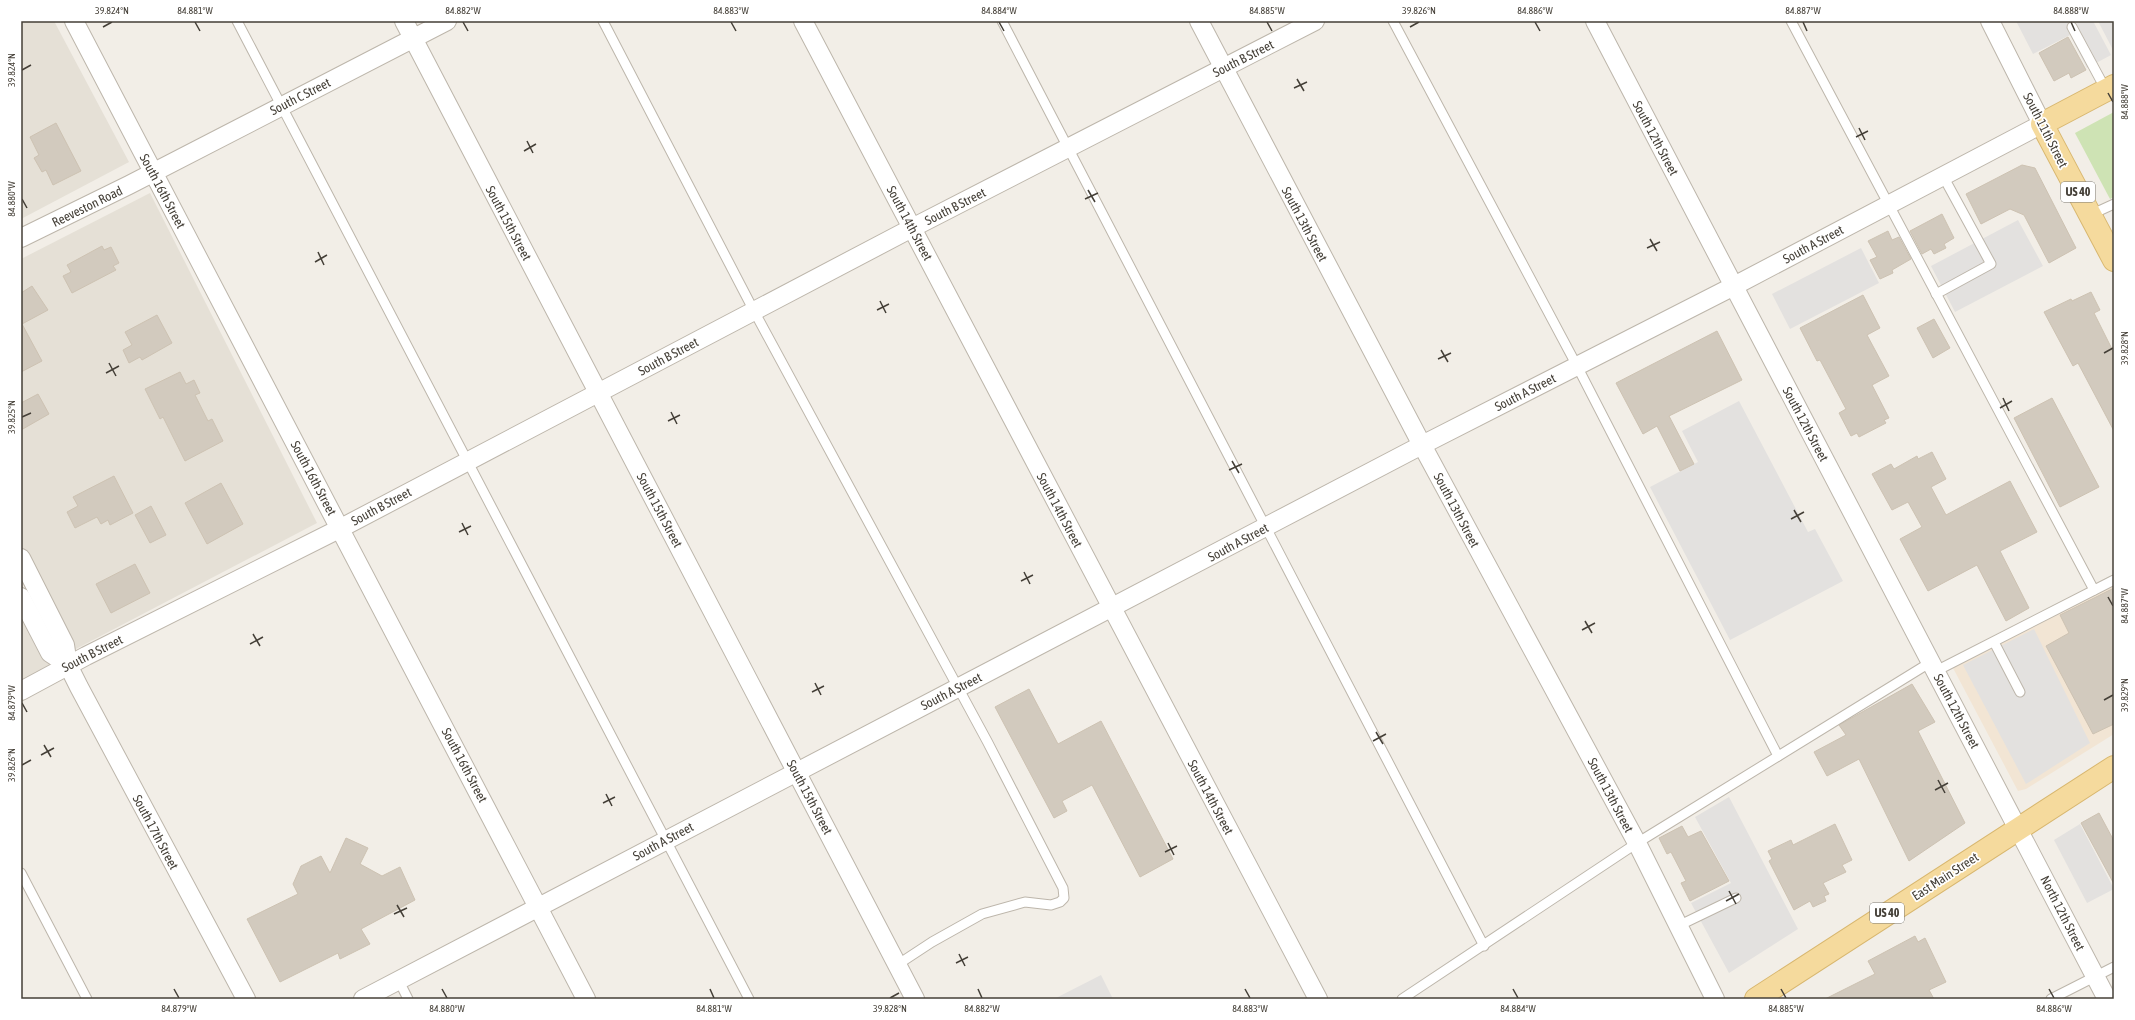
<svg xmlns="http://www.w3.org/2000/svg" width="2135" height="1020" font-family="'Asap Condensed',sans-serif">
<rect width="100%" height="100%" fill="#f2eee7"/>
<!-- residential -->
<g fill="#e5e0d6">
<polygon points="21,21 54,21 129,162 21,219"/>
<polygon points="150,193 317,523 72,651 21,547 21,259"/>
<polygon points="21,583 63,660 21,681"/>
</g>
<!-- commercial -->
<polygon fill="#f2e5d4" points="2114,585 2114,734 2026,789 2018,791 1953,668"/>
<!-- green -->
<polygon fill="#cee3b4" points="2114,112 2114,197 2110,199 2075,133"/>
<!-- parking -->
<g fill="#e3e1df">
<polygon points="2016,21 2093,21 2111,55 2087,68 2070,35 2033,54"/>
<polygon points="2098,21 2114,21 2114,50 2113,50"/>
<polygon points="2018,220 2043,266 1955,312 1931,266"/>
<polygon points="1861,248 1879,283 1790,329 1772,294"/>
<polygon points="1739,401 1808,532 1815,529 1843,581 1730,640 1650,487 1698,462 1682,431"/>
<polygon points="2034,629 2090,743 2026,784 1963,665"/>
<polygon points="1729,797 1798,929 1729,973 1691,903 1731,883 1695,817"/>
<polygon points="2080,824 2114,889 2087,903 2054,840"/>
<polygon points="1101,975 1113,999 1054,999"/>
</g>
<!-- building -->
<g fill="#d2cabe" stroke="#cdc2b2">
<polygon points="2068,37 2086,70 2071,78 2069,73 2054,81 2039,53"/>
<polygon points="56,123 81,171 53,185 46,170 42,172 34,158 39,155 30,137"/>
<polygon points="2022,165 2035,168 2076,248 2049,263 2024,215 2010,209 1981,224 1966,194"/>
<polygon points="1942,214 1954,238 1944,244 1946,248 1934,254 1931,249 1922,254 1910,231"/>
<polygon points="1888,231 1892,240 1899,237 1911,259 1892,270 1893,273 1880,279 1870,260 1877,257 1868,241"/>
<polygon points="102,246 104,250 111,247 119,263 113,266 116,270 72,293 63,276 71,272 67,265"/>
<polygon points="32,286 48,310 22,324 42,361 21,372 21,293"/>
<polygon points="2091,292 2100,310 2094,313 2114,353 2114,431 2078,363 2073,366 2044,312 2071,299 2072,301"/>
<polygon points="1863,295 1880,328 1867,335 1889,376 1872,385 1889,418 1884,420 1886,423 1859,437 1857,433 1851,436 1839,413 1846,409 1820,360 1817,361 1800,328"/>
<polygon points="157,315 172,343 142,360 140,357 129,363 123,350 132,345 125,332"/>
<polygon points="1934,319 1950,348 1933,358 1917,328"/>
<polygon points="1717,331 1742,380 1669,416 1694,464 1680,471 1657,426 1643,434 1616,383"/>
<polygon points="180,372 186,384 194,380 200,393 195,395 208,421 212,419 223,441 185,461 163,417 160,419 145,389"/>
<polygon points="38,394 49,414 21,430 21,403"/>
<polygon points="2052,398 2099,487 2060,507 2014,418"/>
<polygon points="1932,452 1946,479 1931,487 1946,515 2010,481 2037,532 2000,551 2029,608 2006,621 1977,565 1928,591 1900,539 1922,527 1908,502 1892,510 1872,474 1891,464 1894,469 1917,456 1918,459"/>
<polygon points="114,476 133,513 110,525 108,520 101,524 97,517 75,528 67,512 78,506 73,497"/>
<polygon points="221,483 243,524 207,544 185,503"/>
<polygon points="151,506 166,535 150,543 135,515"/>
<polygon points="135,564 150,593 111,613 96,584"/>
<polygon points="2114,588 2114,724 2093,734 2046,646 2069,633 2060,615"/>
<polygon points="1912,684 1935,722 1918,731 1965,823 1909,861 1859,759 1827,776 1814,752 1846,735 1839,725"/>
<polygon points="1029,689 1058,744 1101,721 1173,859 1140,877 1092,785 1062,801 1067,811 1054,818 995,707"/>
<polygon points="2099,813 2114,841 2114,884 2081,823"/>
<polygon points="1835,824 1852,860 1842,865 1846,872 1823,883 1829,894 1824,896 1826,901 1813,907 1810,901 1794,910 1769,861 1772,859 1768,851 1791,840 1793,845"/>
<polygon points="1682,826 1688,837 1701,831 1729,881 1690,901 1681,883 1686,881 1671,852 1667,854 1659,838"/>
<polygon points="346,838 368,848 360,864 382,876 400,867 415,900 361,929 370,944 340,959 338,953 280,982 247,919 298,894 293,884 301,866 321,856 330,873"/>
<polygon points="1915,936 1918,942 1925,938 1946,982 1929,990 1934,999 1825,999 1875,974 1868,961"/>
</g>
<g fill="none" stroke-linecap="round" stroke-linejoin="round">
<defs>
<g id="service">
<polyline points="237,21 749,999"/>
<polyline points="603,21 754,311 987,741 1063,888 1064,898 1060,902 1051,905 1025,902 982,914 932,942 897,965"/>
<polyline points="1002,21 1484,946"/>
<polyline points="1393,21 1577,366 1778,756"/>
<polyline points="1791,21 2094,590"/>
<polyline points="2072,27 2106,90"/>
<polyline points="2090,215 2114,204"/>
<polyline points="1936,294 1991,264 1943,176"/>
<polyline points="1994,642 2020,692"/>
<polyline points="1936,671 2114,580"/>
<polyline points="21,873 87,999"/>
<polyline points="1678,926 1736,898"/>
<polyline points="399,981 408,999"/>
<polyline points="1402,999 1637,843 1931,662"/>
<polyline points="2051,999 2114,967"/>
</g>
<g id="minor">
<polyline points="74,21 586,999"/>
<polyline points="404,21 915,999"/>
<polyline points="803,21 1318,999"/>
<polyline points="1199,21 1422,445 1637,843 1715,999"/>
<polyline points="1595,21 2107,999"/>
<polyline points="21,238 129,185 447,21"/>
<polyline points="21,558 65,645 68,665 79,687 246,999"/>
<polyline points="21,597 50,653 68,665"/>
<polyline points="21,691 86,656 341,528 912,228 1315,21"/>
<polyline points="363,999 1422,445 1734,286 2042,124 1990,21"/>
</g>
<g id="primary">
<polyline points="2114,86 2042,124 2114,260"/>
<polyline points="1756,999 2114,767"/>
</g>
</defs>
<!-- service casing -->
<use href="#service" stroke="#bdb6ab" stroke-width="11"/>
<!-- minor casing -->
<use href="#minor" stroke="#bdb6ab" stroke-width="20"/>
<!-- primary casing -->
<use href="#primary" stroke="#d8b76f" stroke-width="24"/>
<!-- service -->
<use href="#service" stroke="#fff" stroke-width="9"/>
<!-- minor -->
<use href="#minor" stroke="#fff" stroke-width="18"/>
<!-- primary -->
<use href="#primary" stroke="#f5da9d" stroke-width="22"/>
</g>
<!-- ticks -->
<path fill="none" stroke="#443f37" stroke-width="1.5" d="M195 22 200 31M463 22 468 31M731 22 736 31M999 22 1004 31M1267 22 1272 31M1535 22 1540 31M1803 22 1807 31M2071 22 2075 31M103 27 112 22M1410 27 1419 22M22 70 31 65M1297 79 1304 91M1294 88 1307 82M2108 93 2113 102M1859 128 1865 140M1856 137 1868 131M527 141 533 153M524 151 536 144M1088 190 1095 202M22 199 27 208M1085 199 1098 193M1650 239 1657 251M1647 248 1660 242M318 252 324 265M315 262 327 255M880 301 886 313M877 310 889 304M1441 350 1448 362M2104 353 2113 348M1438 359 1451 353M109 363 116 376M106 373 119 366M2003 398 2009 411M2000 408 2012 401M671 412 677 424M22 417 31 413M668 421 680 415M1232 461 1239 473M1229 470 1242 464M1794 510 1801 522M1791 519 1804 512M462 523 468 535M459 532 471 526M1024 572 1030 584M1021 581 1033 575M2108 597 2113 606M1585 621 1592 633M1582 630 1595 623M253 634 260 646M250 644 263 637M815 683 821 695M812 692 824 686M2104 700 2113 695M22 703 27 712M1376 732 1383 744M1373 741 1386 734M44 745 51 757M41 755 54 748M22 765 31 760M1938 780 1945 793M1935 790 1948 783M606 794 612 806M603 803 615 797M1168 843 1174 855M1165 852 1177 846M1729 891 1736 904M1726 901 1739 894M397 905 404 917M394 914 407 908M959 954 965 966M956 963 968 957M174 989 179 998M442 989 447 998M710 989 714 998M978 989 982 998M1245 989 1250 998M1513 989 1518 998M1781 989 1786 998M2049 989 2054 998M890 998 899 993"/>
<g text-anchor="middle" stroke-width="3.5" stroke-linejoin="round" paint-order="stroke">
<!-- shield labels -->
<g fill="#fff" stroke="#7c7973" stroke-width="1">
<rect x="2061" y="182" width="34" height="20" rx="3"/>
<rect x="1870" y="903" width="34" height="20" rx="3"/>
</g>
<g font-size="12" font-weight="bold" fill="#443f37">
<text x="2078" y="196">US 40</text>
<text x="1887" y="917">US 40</text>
</g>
<!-- street labels -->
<g font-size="13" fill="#443f37" stroke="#fff">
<text transform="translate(1243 58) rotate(-27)" y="5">South B Street</text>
<text transform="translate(300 96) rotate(-27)" y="5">South C Street</text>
<text transform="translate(2046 130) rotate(63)" y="5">South 11th Street</text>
<text transform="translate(1656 138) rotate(62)" y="5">South 12th Street</text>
<text transform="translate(163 191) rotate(62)" y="5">South 16th Street</text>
<text transform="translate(87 206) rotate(-26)" y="5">Reeveston Road</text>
<text transform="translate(955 206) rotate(-27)" y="5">South B Street</text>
<text transform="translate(509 223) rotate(62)" y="5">South 15th Street</text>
<text transform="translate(910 223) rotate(62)" y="5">South 14th Street</text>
<text transform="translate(1305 224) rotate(62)" y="5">South 13th Street</text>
<text transform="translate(1813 244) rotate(-28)" y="5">South A Street</text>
<text transform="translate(668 356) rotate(-28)" y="5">South B Street</text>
<text transform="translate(1525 392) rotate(-27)" y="5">South A Street</text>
<text transform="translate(1806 424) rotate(62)" y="5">South 12th Street</text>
<text transform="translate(314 478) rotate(62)" y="5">South 16th Street</text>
<text transform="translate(381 506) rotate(-28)" y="5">South B Street</text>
<text transform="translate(660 510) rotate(62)" y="5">South 15th Street</text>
<text transform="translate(1060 510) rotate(62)" y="5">South 14th Street</text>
<text transform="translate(1457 510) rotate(62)" y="5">South 13th Street</text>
<text transform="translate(1238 542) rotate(-28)" y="5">South A Street</text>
<text transform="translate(92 653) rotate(-27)" y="5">South B Street</text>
<text transform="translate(951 691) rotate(-27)" y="5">South A Street</text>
<text transform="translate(1957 711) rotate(62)" y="5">South 12th Street</text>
<text transform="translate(465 765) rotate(62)" y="5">South 16th Street</text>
<text transform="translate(1611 795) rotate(62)" y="5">South 13th Street</text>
<text transform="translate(810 797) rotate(62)" y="5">South 15th Street</text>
<text transform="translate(1211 797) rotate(62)" y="5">South 14th Street</text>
<text transform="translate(156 832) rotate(62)" y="5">South 17th Street</text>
<text transform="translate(663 841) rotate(-28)" y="5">South A Street</text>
<text transform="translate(1945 876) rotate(-33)" y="5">East Main Street</text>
<text transform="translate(2063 913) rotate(63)" y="5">North 12th Street</text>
</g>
</g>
<!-- border -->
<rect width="2135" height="1020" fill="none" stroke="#ffffff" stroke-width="44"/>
<rect x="22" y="22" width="2091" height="976" fill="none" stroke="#443f37" stroke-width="1.5"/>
<g font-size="10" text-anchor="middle" fill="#443f37">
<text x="112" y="14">39.824°N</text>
<text x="195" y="14">84.881°W</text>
<text x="463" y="14">84.882°W</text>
<text x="731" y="14">84.883°W</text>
<text x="999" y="14">84.884°W</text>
<text x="1267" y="14">84.885°W</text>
<text x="1419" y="14">39.826°N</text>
<text x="1535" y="14">84.886°W</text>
<text x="1803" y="14">84.887°W</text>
<text x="2071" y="14">84.888°W</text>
<text transform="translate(11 70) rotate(-90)" y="4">39.824°N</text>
<text transform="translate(2124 102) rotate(-90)" y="4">84.888°W</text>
<text transform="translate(11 199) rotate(-90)" y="4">84.880°W</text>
<text transform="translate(2124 348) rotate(-90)" y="4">39.828°N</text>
<text transform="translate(11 417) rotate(-90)" y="4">39.825°N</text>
<text transform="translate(2124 606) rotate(-90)" y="4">84.887°W</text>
<text transform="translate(2124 695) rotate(-90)" y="4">39.829°N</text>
<text transform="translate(11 703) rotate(-90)" y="4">84.879°W</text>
<text transform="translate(11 765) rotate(-90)" y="4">39.826°N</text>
<text x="179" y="1012">84.879°W</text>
<text x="447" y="1012">84.880°W</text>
<text x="714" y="1012">84.881°W</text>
<text x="890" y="1012">39.828°N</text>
<text x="982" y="1012">84.882°W</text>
<text x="1250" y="1012">84.883°W</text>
<text x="1518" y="1012">84.884°W</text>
<text x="1786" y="1012">84.885°W</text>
<text x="2054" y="1012">84.886°W</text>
</g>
</svg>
